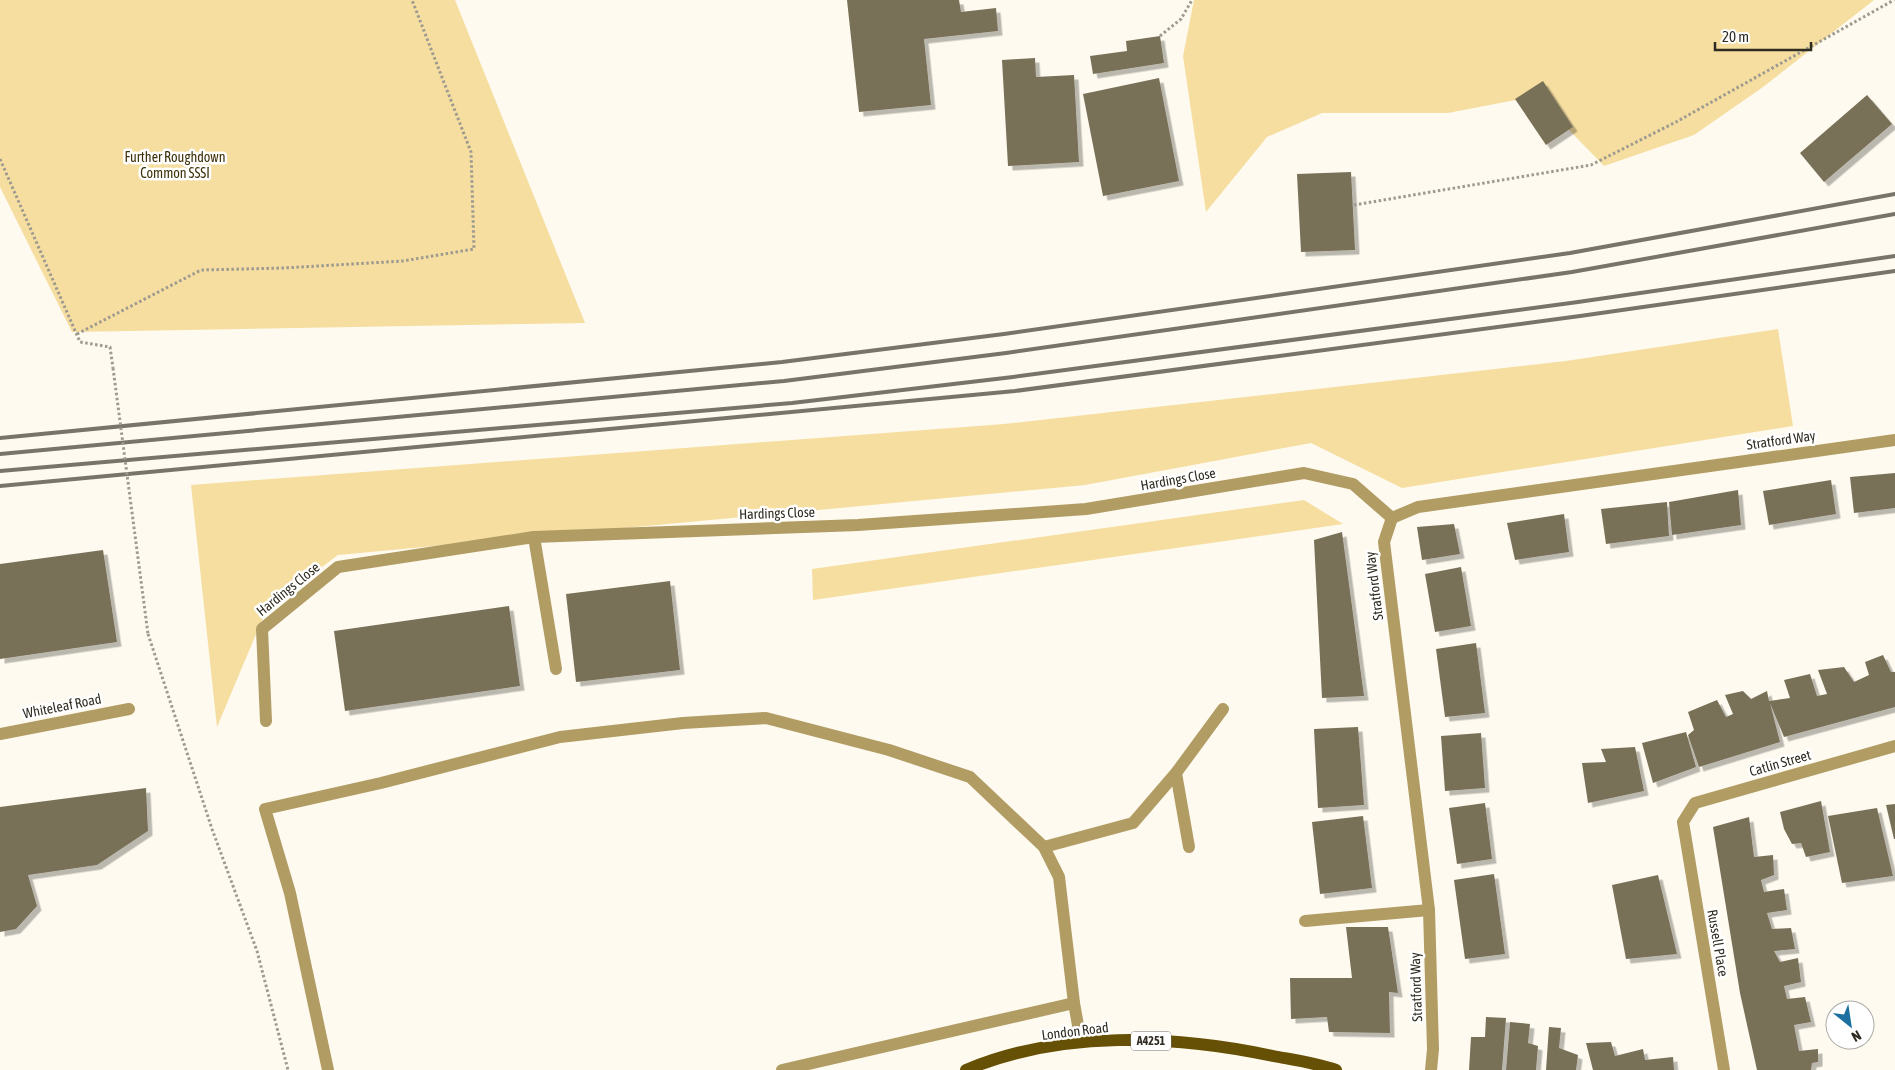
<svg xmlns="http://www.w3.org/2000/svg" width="1895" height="1070" font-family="'Asap Condensed',sans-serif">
<defs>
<filter id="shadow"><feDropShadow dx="4.5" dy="4.5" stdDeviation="0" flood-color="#0004"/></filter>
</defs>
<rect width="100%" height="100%" fill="#fefaef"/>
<!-- green -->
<g fill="#f5dea0">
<polygon points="0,0 455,0 585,323 72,332 0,187"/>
<polygon points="1194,0 1874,0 1763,87 1694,135 1604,166 1536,96 1448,113 1322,113 1267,137 1206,212 1183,56"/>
<polygon points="1778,329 1793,426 1402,488 1311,443 1085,485 338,555 267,608 217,727 191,485 1004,424 1566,361"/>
<polygon points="1304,500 1343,524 813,600 812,569"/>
</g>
<!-- building -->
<g fill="#797059" filter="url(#shadow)">
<polygon points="847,0 959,0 961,12 996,8 998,31 924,39 931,105 859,112"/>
<polygon points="1160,36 1164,63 1093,74 1090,56 1127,51 1126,41"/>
<polygon points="1035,58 1036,77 1074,75 1079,162 1008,166 1002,60"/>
<polygon points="1159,78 1179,181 1103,196 1083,94"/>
<polygon points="1543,81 1573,127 1546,145 1515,99"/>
<polygon points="1867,95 1892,124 1824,182 1800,153"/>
<polygon points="1351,172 1355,250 1301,252 1297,174"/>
<polygon points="1895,473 1895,508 1854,513 1850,477"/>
<polygon points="1831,480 1836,514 1769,525 1763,491"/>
<polygon points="1738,490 1741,525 1672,535 1669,502"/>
<polygon points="1667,502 1669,536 1606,544 1601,509"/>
<polygon points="1564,514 1569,552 1515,560 1507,523"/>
<polygon points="1454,524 1460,554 1422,560 1417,527"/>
<polygon points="1342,532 1364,696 1322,698 1314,540"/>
<polygon points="103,550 117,642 0,659 0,564"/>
<polygon points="1461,567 1471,626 1435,632 1425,574"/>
<polygon points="670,581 680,670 576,682 566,594"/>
<polygon points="509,606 520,686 345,711 334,631"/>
<polygon points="1476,643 1485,713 1445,717 1436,649"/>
<polygon points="1883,655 1891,672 1895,672 1895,707 1784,737 1770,703 1780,742 1699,767 1688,735 1694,730 1688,712 1717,700 1726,717 1733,714 1725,695 1743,691 1751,699 1767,691 1769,701 1790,698 1784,680 1810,674 1817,696 1827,694 1818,670 1844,667 1854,682 1869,675 1865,662"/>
<polygon points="1358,727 1364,805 1318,808 1314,729"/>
<polygon points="1686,732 1696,767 1653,783 1642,743"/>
<polygon points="1481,733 1485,788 1445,791 1441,736"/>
<polygon points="1635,747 1644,791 1588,803 1582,763 1606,762 1601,749"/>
<polygon points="146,788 148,831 97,865 28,875 37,906 16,929 0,932 0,807"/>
<polygon points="1821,801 1830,852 1806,857 1801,843 1792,844 1784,829 1780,812"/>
<polygon points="1485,803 1492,859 1457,864 1449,808"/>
<polygon points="1895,804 1895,839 1894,839 1886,805"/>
<polygon points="1877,808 1893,876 1842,883 1828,816"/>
<polygon points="1363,816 1372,888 1320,894 1312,822"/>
<polygon points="1749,817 1754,857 1773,855 1774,875 1761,880 1764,892 1784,889 1787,910 1767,913 1772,929 1791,928 1795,949 1774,951 1780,962 1798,958 1801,982 1784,986 1787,999 1805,997 1811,1022 1794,1025 1799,1051 1818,1049 1818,1062 1812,1063 1811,1070 1757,1070 1740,993 1713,827"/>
<polygon points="1494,874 1505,954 1465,959 1454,880"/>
<polygon points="1658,875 1677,954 1626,959 1612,885"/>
<polygon points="1346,927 1388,927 1398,993 1389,992 1390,1033 1329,1032 1327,1017 1291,1019 1290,978 1352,978"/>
<polygon points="1486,1017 1506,1018 1502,1070 1469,1070 1471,1037 1485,1037"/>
<polygon points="1510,1022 1530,1024 1528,1043 1538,1046 1536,1070 1506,1070"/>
<polygon points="1549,1027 1561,1028 1559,1048 1578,1055 1576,1070 1546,1070"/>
<polygon points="1611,1042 1615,1056 1643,1049 1645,1060 1673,1057 1674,1070 1593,1070 1586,1043"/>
</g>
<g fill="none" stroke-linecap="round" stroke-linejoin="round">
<!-- path -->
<g stroke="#9e9a90" stroke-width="3" stroke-dasharray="2.5 2.5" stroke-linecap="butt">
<polyline points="1160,36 1181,19 1192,0"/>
<polyline points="0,159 80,342 110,347 113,368"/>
<polyline points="1354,205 1591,165 1676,122 1894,0"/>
<polyline points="77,334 201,270 284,268 403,261 474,249 471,152 412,0"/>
<polyline points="148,634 212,829 257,951 288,1070"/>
</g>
<!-- service -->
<g stroke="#b19c64" stroke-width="12">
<polyline points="1176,773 1189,847"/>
<polyline points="1305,921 1429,910"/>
<polyline points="1081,1042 1074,1003 1059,877 1044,847 1133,823 1176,773 1223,709"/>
<polyline points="328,1070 290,893 265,809 381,783 560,737 683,723 766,718 889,750 970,777 1044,847"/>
<polyline points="782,1070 1074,1003"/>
</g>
<!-- minor -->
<g stroke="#b19c64" stroke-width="12">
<polyline points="1392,518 1384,542 1429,910 1433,1049 1431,1070"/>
<polyline points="1392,518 1418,507 1895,440"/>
<polyline points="534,537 556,669"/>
<polyline points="266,721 262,629 338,567 534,537 858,525 1086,509 1304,473 1353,484 1392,518"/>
<polyline points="0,734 129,709"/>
<polyline points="1724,1070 1683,822 1695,803 1895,746"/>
</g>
<!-- primary -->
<path stroke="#665005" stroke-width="12" d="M966 1070C1061 1030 1174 1035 1273 1056 1294 1060 1316 1063 1336 1070"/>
<!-- rail -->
<g stroke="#78746a" stroke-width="4">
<polyline points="0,438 782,362 1004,334 1570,253 1895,194"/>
<polyline points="0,454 784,381 1006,353 1572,272 1895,214"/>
<polyline points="0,471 792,403 1013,377 1578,302 1895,256"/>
<polyline points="0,486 1015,391 1580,316 1895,271"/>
</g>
<!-- path-bridge -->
<polyline stroke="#9e9a90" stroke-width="3" stroke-dasharray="2.5 2.5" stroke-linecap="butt" points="113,368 148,634"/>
</g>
<g text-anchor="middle" stroke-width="5" stroke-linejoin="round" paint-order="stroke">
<!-- shield labels -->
<rect fill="#fff" stroke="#6e6b64" stroke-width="1" x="1131" y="1031.5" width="40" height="19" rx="4"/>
<g font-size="12" font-weight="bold" fill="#302c22">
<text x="1151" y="1045">A4251</text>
</g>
<!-- park labels -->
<g font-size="14" fill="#3f320b" stroke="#fff">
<text x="175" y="162">Further Roughdown<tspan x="175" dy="16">Common SSSI</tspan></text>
</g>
<!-- street labels -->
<g font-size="14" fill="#302c22" stroke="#fff">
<text transform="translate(1781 440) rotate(-8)" y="5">Stratford Way</text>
<text transform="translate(1178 479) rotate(-10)" y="5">Hardings Close</text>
<text transform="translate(777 513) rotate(-2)" y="5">Hardings Close</text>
<text transform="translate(1374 586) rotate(-97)" y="5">Stratford Way</text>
<text transform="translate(288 589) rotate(-39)" y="5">Hardings Close</text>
<text transform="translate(62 706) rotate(-11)" y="5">Whiteleaf Road</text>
<text transform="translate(1780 763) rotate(-16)" y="5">Catlin Street</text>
<text transform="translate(1718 943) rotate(80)" y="5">Russell Place</text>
<text transform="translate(1416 987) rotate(-92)" y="5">Stratford Way</text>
<text transform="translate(1075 1031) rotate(-7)" y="5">London Road</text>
</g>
</g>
<!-- north arrow -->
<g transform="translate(1850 1025) rotate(150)"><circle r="24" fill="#ffffff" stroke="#acaba7"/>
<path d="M0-4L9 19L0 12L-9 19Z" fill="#1b70a0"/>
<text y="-8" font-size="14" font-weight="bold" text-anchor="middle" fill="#302c22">N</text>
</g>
<!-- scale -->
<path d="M1715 42v8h96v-8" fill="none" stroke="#302c22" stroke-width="2.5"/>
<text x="1722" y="42" font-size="15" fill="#302c22" stroke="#ffffff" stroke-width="4" paint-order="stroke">20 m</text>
</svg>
